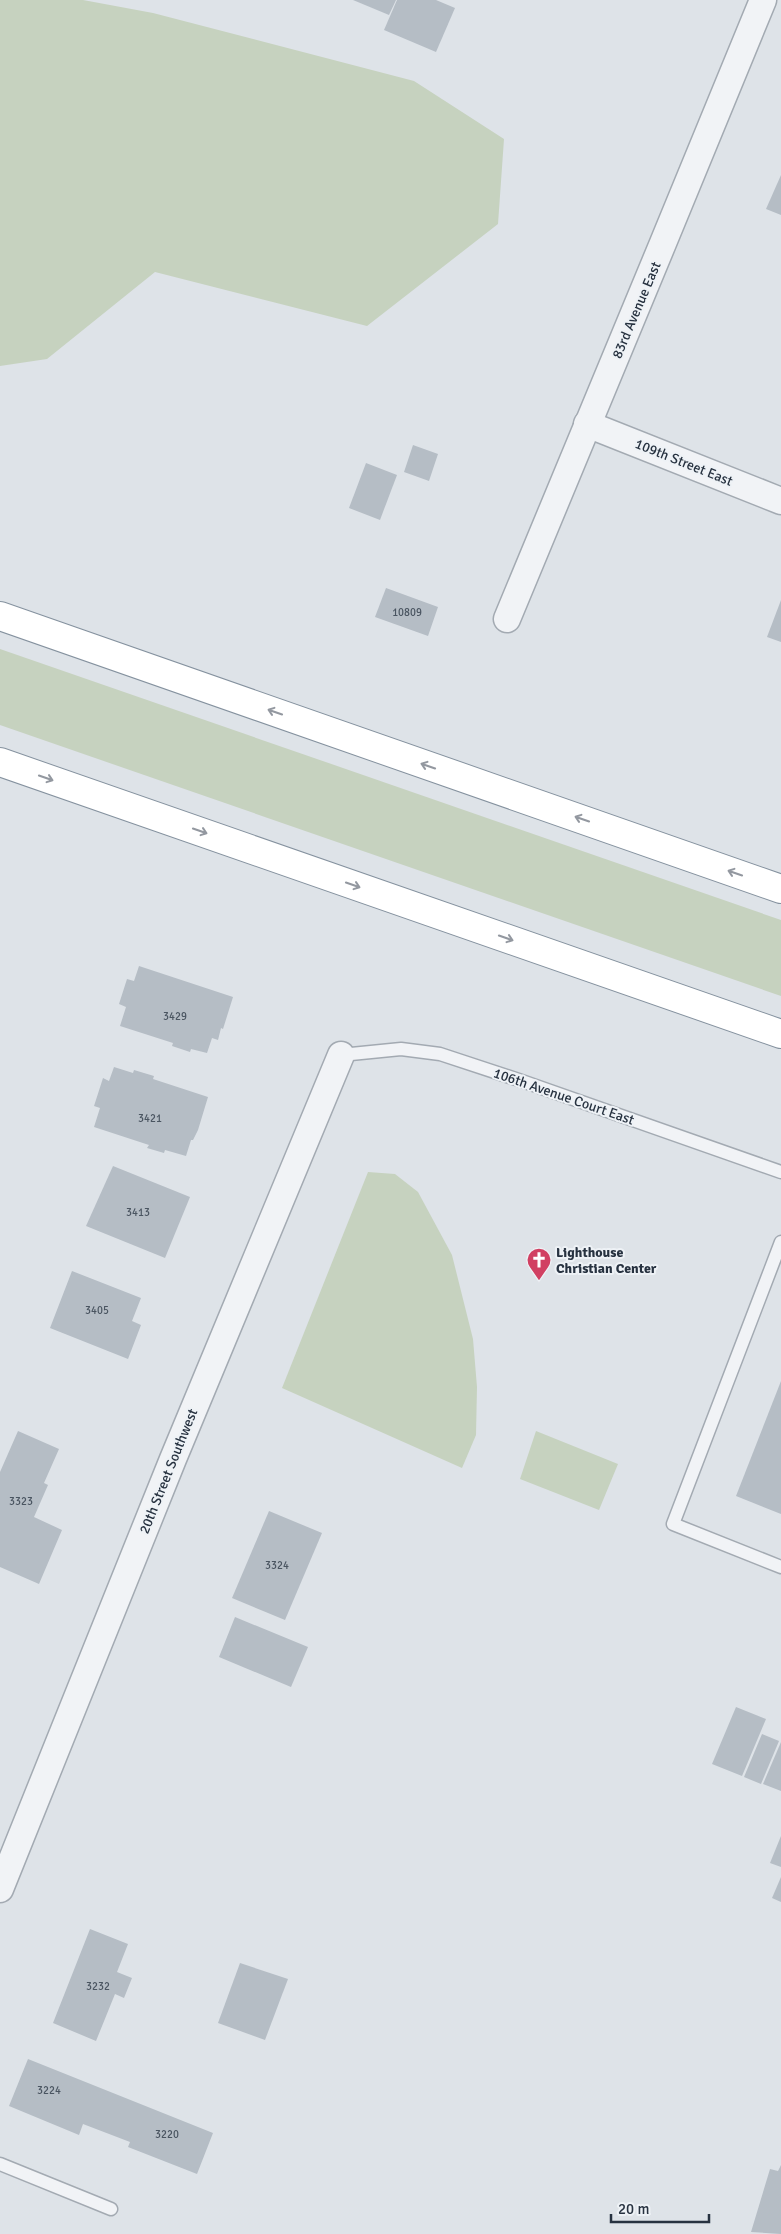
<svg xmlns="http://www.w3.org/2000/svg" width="781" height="2234" font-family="Signika,sans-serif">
<rect width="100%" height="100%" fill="#dee3e8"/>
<!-- green -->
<g fill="#c6d2bf">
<polygon points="0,0 83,0 153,13 414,81 504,139 498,224 367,326 155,272 47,359 0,366"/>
<polygon points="0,649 781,920 781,996 0,725"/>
<polygon points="368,1172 395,1174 418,1192 452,1255 473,1339 477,1387 476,1435 462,1468 282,1388"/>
<polygon points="536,1431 618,1464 599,1510 520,1479"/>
</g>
<!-- building -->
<g fill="#b5bdc5">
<polygon points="353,0 396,0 389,15"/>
<polygon points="397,0 436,0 455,8 436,52 384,30"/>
<polygon points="781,175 781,215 766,209"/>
<polygon points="413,445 438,454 429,481 404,472"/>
<polygon points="366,463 397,475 380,520 349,508"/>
<polygon points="386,588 438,607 428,636 375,617"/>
<polygon points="781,600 781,642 767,637"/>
<polygon points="139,966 233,997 223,1029 221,1028 218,1040 212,1038 207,1053 191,1049 190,1052 172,1046 173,1043 120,1026 126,1007 119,1004 127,979 134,981"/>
<polygon points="114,1067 133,1073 134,1070 154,1076 153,1079 208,1097 198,1130 193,1140 191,1140 186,1156 165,1150 164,1153 147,1148 149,1145 94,1127 100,1108 94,1106 103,1078 109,1081"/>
<polygon points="113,1166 190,1197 165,1258 86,1226"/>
<polygon points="72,1271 141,1298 132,1321 141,1325 128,1359 50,1328"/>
<polygon points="781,1381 781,1514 736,1496"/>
<polygon points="18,1431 59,1449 44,1483 48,1485 34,1517 62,1530 39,1584 0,1567 0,1472"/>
<polygon points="269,1511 322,1533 285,1620 232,1598"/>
<polygon points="235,1617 308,1647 291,1687 219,1657"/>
<polygon points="736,1707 766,1719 742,1776 712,1764"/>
<polygon points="762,1734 779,1741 761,1784 744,1777"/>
<polygon points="781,1742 781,1791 763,1784"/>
<polygon points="781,1836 781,1867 770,1863"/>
<polygon points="781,1877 781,1902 772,1898"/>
<polygon points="90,1929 128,1944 117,1972 132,1978 124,1998 115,1994 96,2041 53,2023"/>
<polygon points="240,1963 288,1979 265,2040 218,2023"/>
<polygon points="28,2059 213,2133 197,2174 128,2147 130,2142 83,2124 79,2135 9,2106"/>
<polygon points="781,2165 781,2234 751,2232 770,2169 778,2171"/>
</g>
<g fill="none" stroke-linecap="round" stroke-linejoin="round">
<defs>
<g id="lane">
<polyline points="341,1055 401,1049 440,1054 519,1080 781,1172"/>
<polyline points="781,1242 673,1524 781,1567"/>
<polyline points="0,2164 111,2209"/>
</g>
<g id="street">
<polyline points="587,424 781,501"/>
<path d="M507 619C592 412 679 207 763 0"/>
<polyline points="0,1889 173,1459 341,1055"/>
</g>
<g id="highway">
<polyline points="0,616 781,889"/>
<polyline points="0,762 781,1034"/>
</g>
</defs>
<!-- lane casing -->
<use href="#lane" stroke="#a3aab2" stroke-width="15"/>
<!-- street casing -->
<use href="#street" stroke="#a3aab2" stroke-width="29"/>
<!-- highway casing -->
<use href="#highway" stroke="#85929f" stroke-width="30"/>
<!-- lane -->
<use href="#lane" stroke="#f1f3f6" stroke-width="12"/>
<!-- street -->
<use href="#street" stroke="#f1f3f6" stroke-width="26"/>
<!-- highway -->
<use href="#highway" stroke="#fff" stroke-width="28"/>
</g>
<!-- one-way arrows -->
<defs><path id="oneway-shaft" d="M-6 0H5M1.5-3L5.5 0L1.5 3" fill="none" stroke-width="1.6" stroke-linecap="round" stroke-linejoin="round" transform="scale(1.25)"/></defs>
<g stroke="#9398a0">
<use href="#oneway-shaft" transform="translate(275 712) rotate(-161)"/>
<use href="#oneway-shaft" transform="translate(428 766) rotate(-161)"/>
<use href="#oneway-shaft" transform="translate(46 778) rotate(19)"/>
<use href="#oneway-shaft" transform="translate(582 819) rotate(-161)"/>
<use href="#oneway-shaft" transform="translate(200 831) rotate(19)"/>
<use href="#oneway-shaft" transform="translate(735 873) rotate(-161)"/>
<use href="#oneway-shaft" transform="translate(353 885) rotate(19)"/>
<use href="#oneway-shaft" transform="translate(506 938) rotate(19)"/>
</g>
<!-- icons -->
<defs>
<symbol id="church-pin" viewBox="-11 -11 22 30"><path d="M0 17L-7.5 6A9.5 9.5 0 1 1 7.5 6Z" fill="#d14062" stroke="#eef2f6"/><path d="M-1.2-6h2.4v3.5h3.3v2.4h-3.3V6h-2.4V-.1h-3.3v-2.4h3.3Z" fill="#fff"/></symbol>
</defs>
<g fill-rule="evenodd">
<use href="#church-pin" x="525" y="1246" width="28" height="38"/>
</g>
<g text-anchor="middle" stroke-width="4" stroke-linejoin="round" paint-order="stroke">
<!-- number labels -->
<g font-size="11" fill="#4a5561">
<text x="407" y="616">10809</text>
<text x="175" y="1020">3429</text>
<text x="150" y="1122">3421</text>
<text x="138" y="1216">3413</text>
<text x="97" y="1314">3405</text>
<text x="21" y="1505">3323</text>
<text x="277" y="1569">3324</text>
<text x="98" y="1990">3232</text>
<text x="49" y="2094">3224</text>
<text x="167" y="2138">3220</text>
</g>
<!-- street labels -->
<g font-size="14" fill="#273240" stroke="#eef2f6">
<text transform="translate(636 310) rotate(-67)" y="5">83rd Avenue East</text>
<text transform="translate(684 462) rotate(22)" y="5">109th Street East</text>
<text transform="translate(564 1096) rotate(19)" y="5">106th Avenue Court East</text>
<text transform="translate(168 1471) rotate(-68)" y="5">20th Street Southwest</text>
</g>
<!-- poi labels -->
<g font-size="14" font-weight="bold" fill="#273240" stroke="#eef2f6" text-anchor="start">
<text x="556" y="1257">Lighthouse<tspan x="556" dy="16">Christian Center</tspan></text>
</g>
</g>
<!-- scale -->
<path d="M611 2214v8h98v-8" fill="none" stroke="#273240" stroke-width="2.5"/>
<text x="618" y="2214" font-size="15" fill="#273240" stroke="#eef2f6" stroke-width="4" paint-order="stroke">20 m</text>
</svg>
